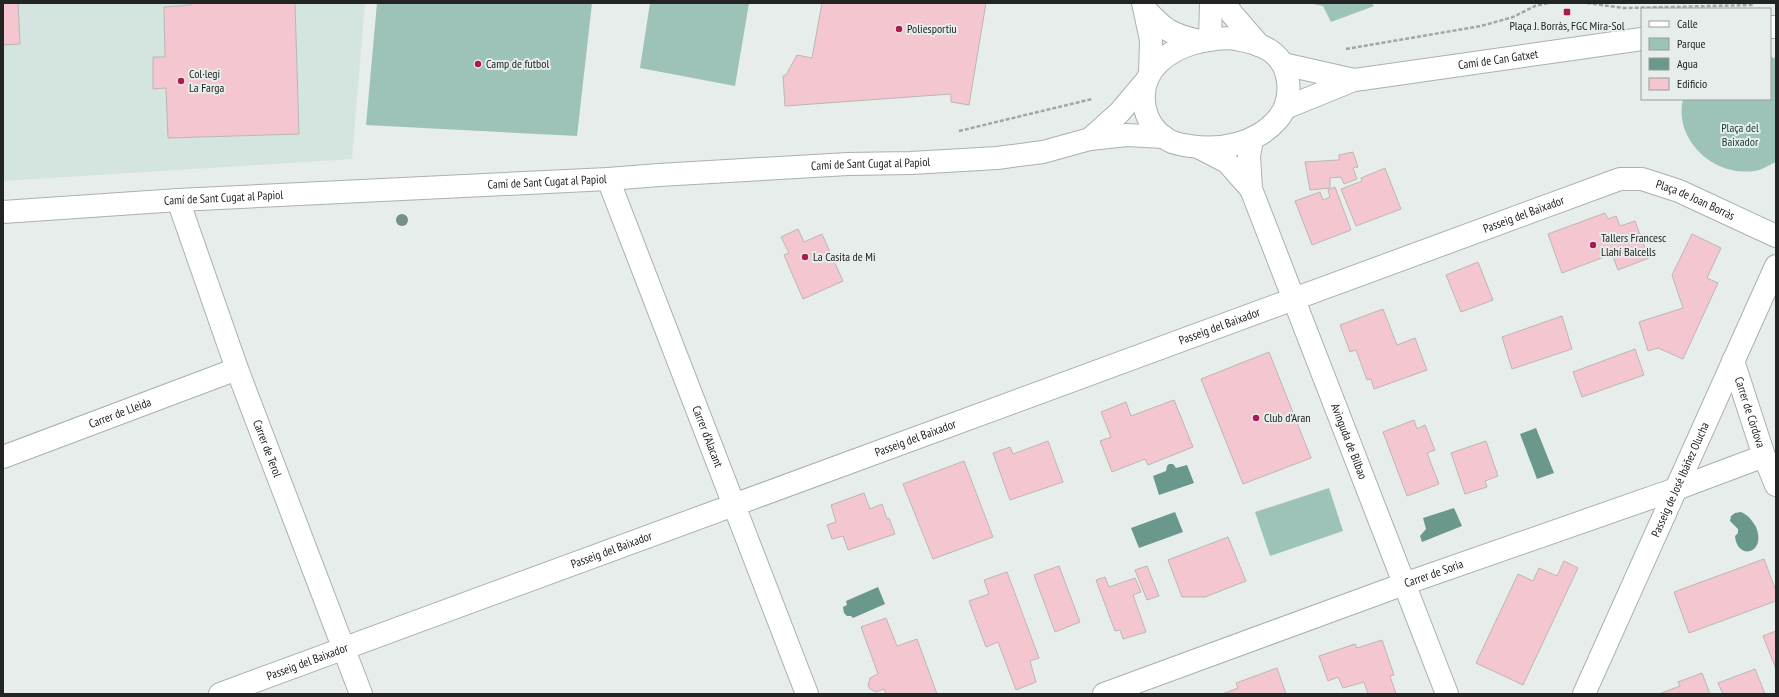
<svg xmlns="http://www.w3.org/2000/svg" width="1779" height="697" font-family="'PT Sans Narrow',sans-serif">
<rect width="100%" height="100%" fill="#e7edeb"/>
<!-- built -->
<polygon fill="#d4e4df" points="3,3 365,3 352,159 3,181"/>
<!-- green -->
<g fill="#9dc2b8">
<polygon points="377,3 592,3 577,136 366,125"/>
<polygon points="650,3 749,3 735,86 640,68"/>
<polygon points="1309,3 1371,3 1374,6 1331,22 1323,6"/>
<path d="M1770 56 1776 59V162C1771 164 1765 168 1759 170 1718 180 1673 142 1683 99H1770Z"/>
<polygon points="1329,488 1343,531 1270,556 1255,512"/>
</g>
<!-- water -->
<g fill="#6a988d">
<polygon points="1536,428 1554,473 1537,479 1520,434"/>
<polygon points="1169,464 1173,464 1176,468 1187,465 1194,483 1159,495 1153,476 1166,471 1167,466"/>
<polygon points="1454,508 1462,526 1422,542 1420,536 1426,529 1423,518"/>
<polygon points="1175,512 1183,532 1139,548 1131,528"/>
<path d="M1741 512C1748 515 1752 520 1756 527 1767 554 1737 561 1735 536L1738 533V529L1730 521 1731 516 1735 513Z"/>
<polygon points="878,587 885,604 853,618 851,616 847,616 844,613 843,607 847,605 846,601"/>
</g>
<!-- building -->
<g fill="#f4c6cf" stroke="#bcb6b7">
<polygon points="3,3 18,3 20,44 3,45"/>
<polygon points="191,3 295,3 299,134 168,138 166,88 153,89 153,57 165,57 164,7 191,5"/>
<polygon points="822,3 986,3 969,105 951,102 951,94 785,106 783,76 786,75 797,55 812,58"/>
<polygon points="1353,152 1358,167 1353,168 1357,179 1344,184 1341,177 1330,178 1330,188 1310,190 1305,162 1339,160 1339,155"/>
<polygon points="1385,168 1401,209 1356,226 1341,189 1362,181 1361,178"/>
<polygon points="1335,187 1351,230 1312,245 1295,201 1320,192 1323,200 1330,197 1328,190"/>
<polygon points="1605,213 1608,219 1616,216 1620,226 1635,221 1649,258 1618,270 1612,254 1562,273 1548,234"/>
<polygon points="798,229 804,242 822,234 843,281 803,299 784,255 789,253 781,237"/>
<polygon points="1692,234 1721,248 1707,278 1718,283 1683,359 1658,348 1648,351 1639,322 1683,308 1672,275"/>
<polygon points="1478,262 1493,300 1461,312 1446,275"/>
<polygon points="1383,309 1397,345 1415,338 1427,370 1374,389 1371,379 1367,380 1356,350 1350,352 1340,325"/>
<polygon points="1562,316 1572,349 1512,369 1502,337"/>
<polygon points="1635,349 1644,375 1582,397 1573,372"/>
<polygon points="1269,352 1311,458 1243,484 1201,379"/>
<polygon points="1174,400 1193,447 1148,465 1145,459 1112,472 1100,441 1111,437 1101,412 1126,402 1131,416"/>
<polygon points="1414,420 1417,429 1425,425 1435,450 1427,453 1439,484 1407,496 1383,432"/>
<polygon points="1048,441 1063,482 1010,500 993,453 1010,447 1013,454"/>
<polygon points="1486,441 1498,476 1485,481 1487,487 1465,494 1451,453"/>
<polygon points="964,461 993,537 933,559 903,484"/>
<polygon points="864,493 870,509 882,504 887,519 889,518 895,534 848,550 843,536 832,539 827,525 836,522 831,505"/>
<polygon points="1228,537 1246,581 1205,597 1182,597 1168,560"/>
<polygon points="1764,559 1776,591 1776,601 1689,633 1674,592"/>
<polygon points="1564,561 1578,568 1523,685 1476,663 1518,574 1533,581 1539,568 1557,576"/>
<polygon points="1059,566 1080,622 1055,632 1034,575"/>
<polygon points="1147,566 1159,596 1147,600 1135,570"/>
<polygon points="1007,572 1039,658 1030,661 1036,682 1016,690 998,642 986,647 969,601 989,594 984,580"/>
<polygon points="1105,577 1109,587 1135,578 1141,592 1133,595 1146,632 1123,639 1120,630 1115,631 1096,580"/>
<polygon points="886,618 897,646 917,639 937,694 886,694 884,689 876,692 870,689 868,686 870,678 878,674 861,627"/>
<polygon points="1776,631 1776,669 1763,636"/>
<polygon points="1382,640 1394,675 1390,676 1396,694 1368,694 1364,682 1343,688 1338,677 1328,681 1319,656 1355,644 1357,648"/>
<polygon points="1277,668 1286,694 1222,694 1238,688 1236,683"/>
<polygon points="1755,669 1765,694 1723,694 1718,683"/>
<polygon points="1702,673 1710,694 1659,694 1680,686 1678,682"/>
</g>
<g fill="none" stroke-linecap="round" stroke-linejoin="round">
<defs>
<g id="minor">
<polyline points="1143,3 1151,40 1150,73"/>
<polyline points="1225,3 1232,14 1259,45"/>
<path d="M1145 9C1166 31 1170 34 1199 41"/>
<polyline points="1770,27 1776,27"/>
<path d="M1230 38C1244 40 1260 43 1272 52 1293 68 1293 102 1277 120 1256 144 1220 151 1190 146 1184 145 1176 144 1170 141 1140 125 1135 85 1159 62 1179 44 1204 39 1230 38Z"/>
<polyline points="1210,39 1211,3"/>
<polyline points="1283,64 1354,80"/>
<path id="s1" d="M1285 108 1354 80 1362 79 1642 39"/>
<polyline points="1090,139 1119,113 1146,81"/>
<path id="s2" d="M1252 139 1249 156 1251 189 1447 694"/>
<polyline points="1200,148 1227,162 1251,189"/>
<path id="s3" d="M608 179 807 694"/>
<path id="s4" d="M178 200 237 369 361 694"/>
<path id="s5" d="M3 212 178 200 608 179 659 175 848 164 911 163 997 158 1043 152 1090 139 1127 135 1164 137"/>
<path id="s6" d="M1733 361 1764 456 1776 485"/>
<path id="s7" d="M3 457 237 369"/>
<path id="s8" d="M220 694 1620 179H1642L1679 191 1776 236"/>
<path id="s9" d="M1104 694 1404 584 1676 489 1764 456"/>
<path id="s10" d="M1584 694 1776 266"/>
</g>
</defs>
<!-- minor casing -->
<use href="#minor" stroke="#aab0af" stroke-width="24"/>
<!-- path -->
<g stroke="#a2a7a5" stroke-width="2.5" stroke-dasharray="4 2" stroke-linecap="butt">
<polyline points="1587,3 1624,8 1754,5"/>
<polyline points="1346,49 1481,26 1513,17 1535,6 1548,3"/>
<polyline points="959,131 1092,99"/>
</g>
<!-- minor -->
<use href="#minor" stroke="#fff" stroke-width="22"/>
</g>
<!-- trees -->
<circle fill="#758f8a" cx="402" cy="220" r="6"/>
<!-- markers -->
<g fill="#ab1a52" stroke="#e7edeb" stroke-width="1.5">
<rect x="1563" y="8" width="8" height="8" rx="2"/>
<circle cx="899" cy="29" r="4"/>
<circle cx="478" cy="64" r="4"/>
<circle cx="181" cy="81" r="4"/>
<circle cx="1593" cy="245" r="4"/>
<circle cx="805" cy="257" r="4"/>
<circle cx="1256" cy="418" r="4"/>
</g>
<g text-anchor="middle" stroke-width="4" stroke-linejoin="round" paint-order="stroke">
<!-- poi labels -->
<g font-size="12" fill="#222524" stroke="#e7edeb" text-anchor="start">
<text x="1567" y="30" text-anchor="middle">Plaça J. Borràs, FGC Mira-Sol</text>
<text x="907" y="33">Poliesportiu</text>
<text x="486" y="68">Camp de futbol</text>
<text x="189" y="78">Col·legi<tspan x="189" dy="14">La Farga</tspan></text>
<text x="1601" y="242">Tallers Francesc<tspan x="1601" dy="14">Llahí Balcells</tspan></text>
<text x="813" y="261">La Casita de Mi</text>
<text x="1264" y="422">Club d'Aran</text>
</g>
<!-- street labels -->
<g font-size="12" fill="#222524" stroke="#e7edeb">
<text dy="4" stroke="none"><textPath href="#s1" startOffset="220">Camí de Can Gatxet</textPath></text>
<text dy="4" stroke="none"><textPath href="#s5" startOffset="869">Camí de Sant Cugat al Papiol</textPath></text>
<text dy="4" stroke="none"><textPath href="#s5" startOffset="545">Camí de Sant Cugat al Papiol</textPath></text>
<text dy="4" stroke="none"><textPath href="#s5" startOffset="221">Camí de Sant Cugat al Papiol</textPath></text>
<text dy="4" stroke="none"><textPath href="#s8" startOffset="1571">Plaça de Joan Borràs</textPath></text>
<text dy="4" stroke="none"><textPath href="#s8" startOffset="1389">Passeig del Baixador</textPath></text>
<text dy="4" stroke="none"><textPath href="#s8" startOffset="1065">Passeig del Baixador</textPath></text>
<text dy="4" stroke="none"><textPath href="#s6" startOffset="54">Carrer de Còrdova</textPath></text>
<text dy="4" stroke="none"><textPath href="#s7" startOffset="125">Carrer de Lleida</textPath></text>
<text dy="4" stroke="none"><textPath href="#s3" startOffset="276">Carrer d'Alacant</textPath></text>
<text dy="4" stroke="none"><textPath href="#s8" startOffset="741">Passeig del Baixador</textPath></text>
<text dy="4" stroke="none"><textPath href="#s2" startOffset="321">Avinguda de Bilbao</textPath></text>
<text dy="4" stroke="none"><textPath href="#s4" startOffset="264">Carrer de Terol</textPath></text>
<text dy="4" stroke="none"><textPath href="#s10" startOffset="235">Passeig de José Ibáñez Olucha</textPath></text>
<text dy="4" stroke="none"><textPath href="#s8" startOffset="417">Passeig del Baixador</textPath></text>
<text dy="4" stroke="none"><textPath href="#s9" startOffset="351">Carrer de Soria</textPath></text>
<text dy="4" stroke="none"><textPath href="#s8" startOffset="93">Passeig del Baixador</textPath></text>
</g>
<!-- park labels -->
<g font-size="12" fill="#18423a" stroke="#e7edeb">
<text x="1740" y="132">Plaça del<tspan x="1740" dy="14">Baixador</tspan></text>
</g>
</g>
<!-- border -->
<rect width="1779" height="697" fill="none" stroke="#222524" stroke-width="8"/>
<!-- legend -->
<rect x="1641" y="8" width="130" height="92" fill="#e7edeb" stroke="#989d9b"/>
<rect x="1649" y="21" width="20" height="6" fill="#ffffff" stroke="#989d9b"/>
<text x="1677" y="28" font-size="12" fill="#222524">Calle</text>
<rect x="1649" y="38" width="20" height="12" fill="#9dc2b8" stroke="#989d9b"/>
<text x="1677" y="48" font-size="12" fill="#222524">Parque</text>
<rect x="1649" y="58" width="20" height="12" fill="#6a988d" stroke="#989d9b"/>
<text x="1677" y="68" font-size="12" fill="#222524">Agua</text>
<rect x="1649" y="78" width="20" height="12" fill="#f4c6cf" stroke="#989d9b"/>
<text x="1677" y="88" font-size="12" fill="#222524">Edificio</text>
</svg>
